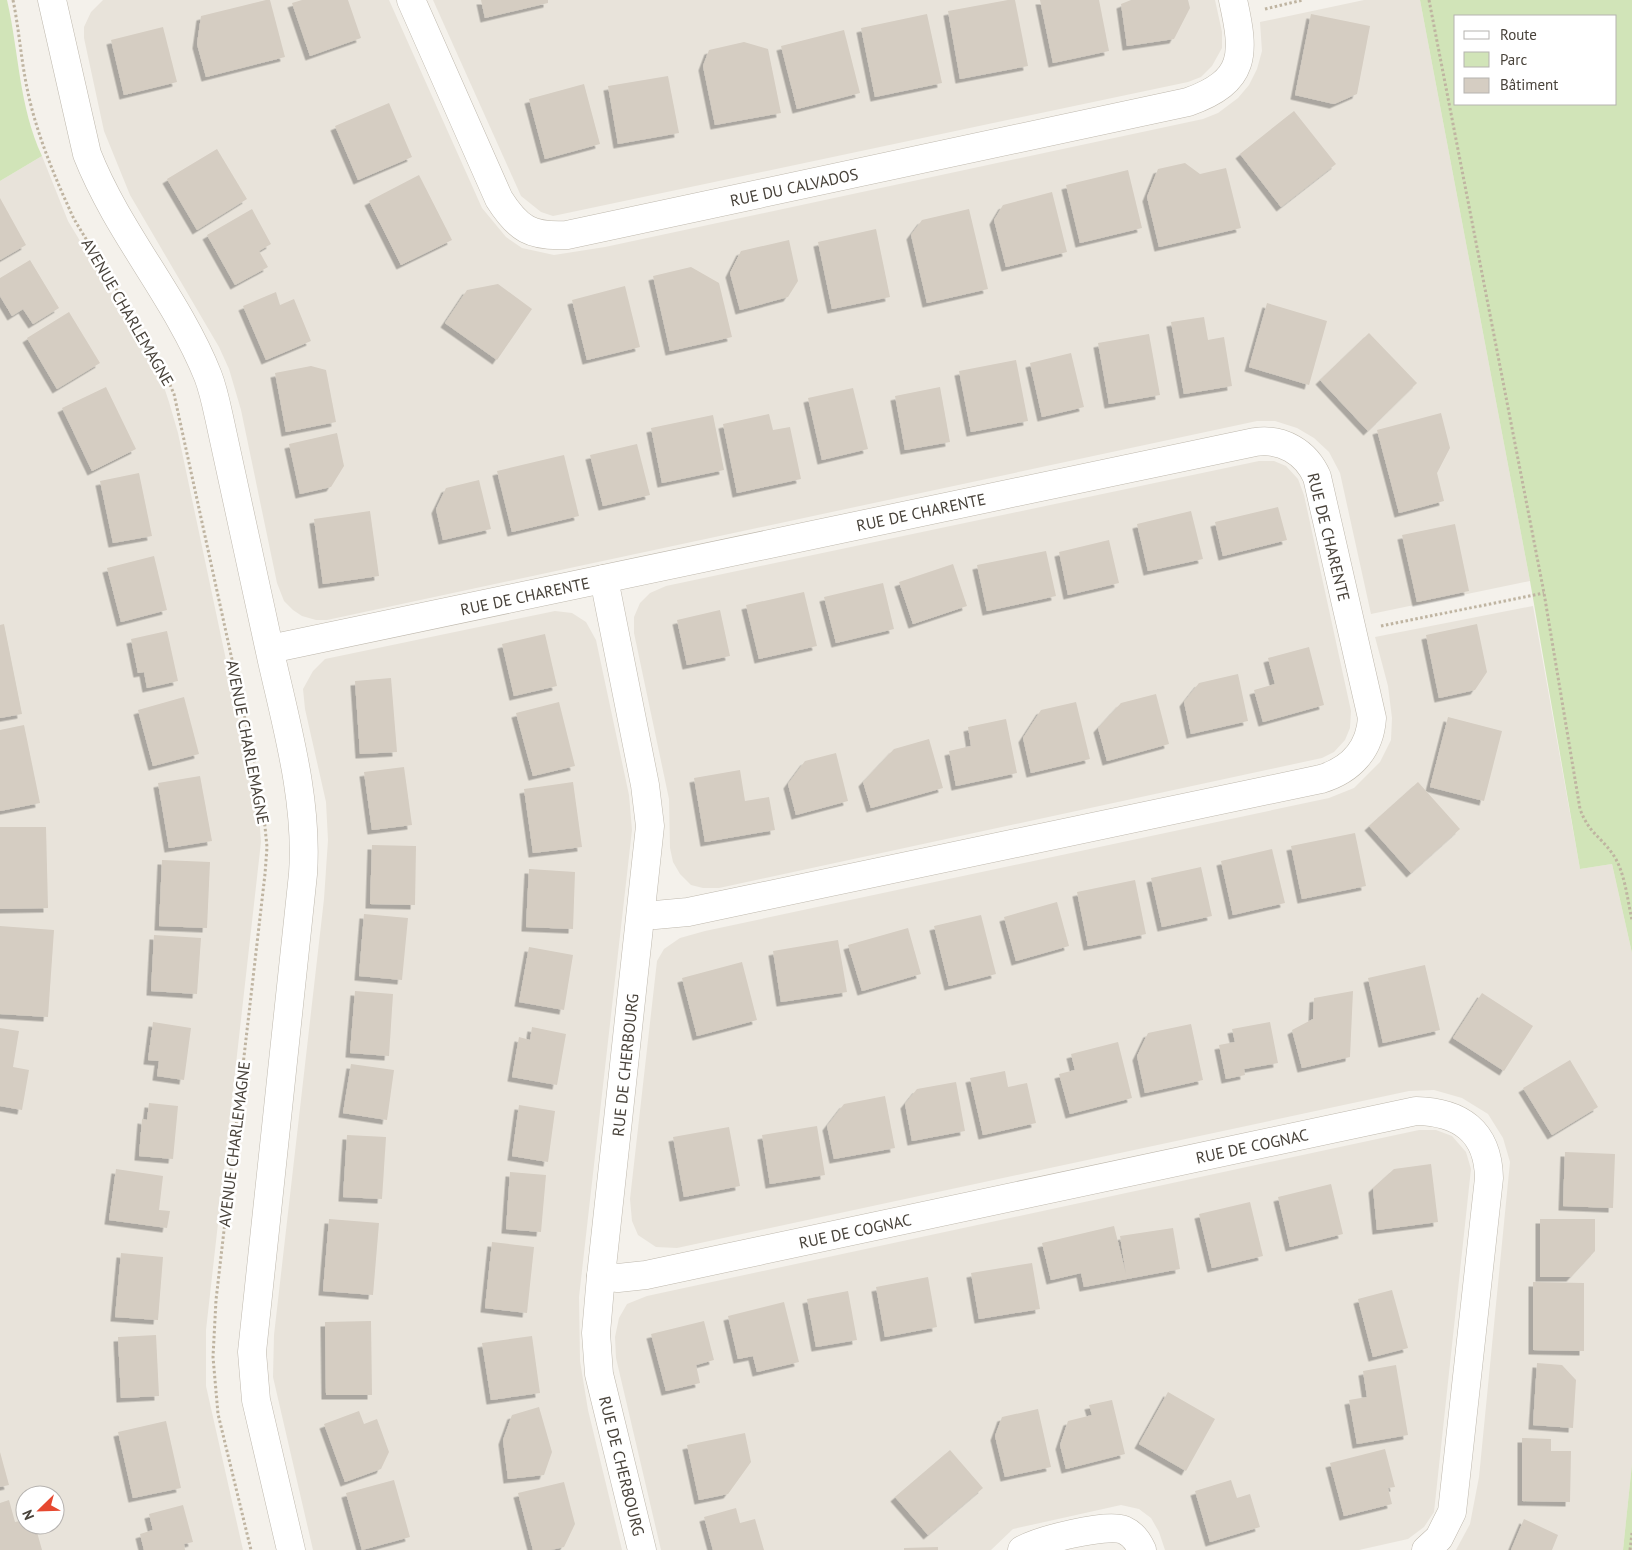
<svg xmlns="http://www.w3.org/2000/svg" width="1632" height="1550" font-family="'PT Sans',sans-serif">
<defs>
<filter id="shadow"><feDropShadow dx="-4.5" dy="4.5" stdDeviation="0" flood-color="#0004"/></filter>
</defs>
<rect width="100%" height="100%" fill="#f4f1eb"/>
<!-- residential -->
<g fill="#e8e3da" fill-rule="evenodd">
<polygon points="103,0 389,0 482,208 506,237 522,248 554,255 605,247 1203,119 1218,113 1238,98 1249,85 1257,69 1262,51 1260,22 1364,0 1420,0 1530,581 1371,614 1340,473 1329,452 1314,438 1297,428 1275,421 1257,421 327,620 316,620 302,616 293,610 284,601 277,583 241,410 229,369 219,347 130,195 104,131 84,38 84,27 91,12"/>
<polygon points="433,0 1215,0 1222,32 1222,48 1212,66 1201,77 1188,82 553,216 541,212 521,196"/>
<path d="M42 156 68 221 159 372 169 402 178 433 259 816 261 842 206 1330V1386L243 1550H0V181ZM25 1495H55V1525H25Z"/>
<polygon points="1259,461 1274,461 1286,466 1298,479 1304,495 1351,711 1350,728 1345,740 1334,752 1322,758 719,888 703,888 691,885 680,874 673,862 670,848 669,799 634,633 634,617 640,603 650,593 666,586"/>
<polygon points="1533,606 1580,869 1612,864 1632,953 1632,1464 1623,1550 1456,1550 1470,1524 1479,1477 1510,1162 1503,1138 1488,1114 1462,1098 1434,1090 1409,1091 677,1248 656,1247 638,1235 632,1221 630,1199 657,961 664,949 680,938 705,931 1329,798 1354,788 1380,762 1391,740 1392,718 1388,686 1375,637"/>
<polygon points="555,611 572,613 586,622 596,640 629,795 632,830 579,1297 580,1361 588,1410 622,1550 313,1550 273,1377 274,1335 324,899 328,840 326,802 305,709 303,689 313,671 325,659"/>
<polygon points="1419,1130 1436,1130 1452,1136 1466,1152 1471,1169 1434,1512 1424,1527 1408,1539 1359,1550 1165,1550 1159,1532 1151,1518 1139,1509 1121,1505 1013,1529 991,1550 661,1550 616,1358 615,1337 619,1318 627,1304 647,1296"/>
</g>
<!-- green -->
<g fill="#d1e4b8" fill-rule="evenodd">
<path d="M0 0H7C19 52 19 107 42 156L0 181Z"/>
<path d="M1420 0H1632V953L1612 864 1580 869 1530 581ZM1616 16V104H1456V16Z"/>
<polygon points="1632,1464 1632,1550 1623,1550"/>
</g>
<!-- building -->
<g fill="#d5cdc2" filter="url(#shadow)">
<polygon points="266,0 270,0 285,57 206,77 197,44 201,16"/>
<polygon points="302,0 348,0 361,38 310,56 292,3"/>
<polygon points="481,0 548,0 548,3 485,18"/>
<polygon points="1008,0 1015,0 1028,66 960,79 948,11"/>
<polygon points="1040,0 1099,0 1109,51 1053,63"/>
<polygon points="1131,0 1188,0 1190,8 1174,39 1127,46 1121,4"/>
<polygon points="927,14 942,83 875,97 861,28"/>
<polygon points="1311,14 1370,26 1357,94 1334,104 1295,95"/>
<polygon points="163,27 177,82 124,95 111,40"/>
<polygon points="844,30 860,93 797,109 781,46"/>
<polygon points="744,42 768,49 781,113 715,125 703,66 709,50"/>
<polygon points="668,76 679,133 618,144 608,86"/>
<polygon points="584,84 600,144 545,159 529,99"/>
<polygon points="389,103 412,157 358,180 335,126"/>
<polygon points="1294,111 1336,164 1281,207 1240,154"/>
<polygon points="217,149 247,199 197,230 167,179"/>
<polygon points="1185,163 1200,174 1226,168 1241,228 1159,247 1147,197 1158,169"/>
<polygon points="1128,170 1142,228 1080,243 1066,185"/>
<polygon points="419,175 452,240 401,265 369,201"/>
<polygon points="1052,192 1067,252 1006,267 994,220 1003,205"/>
<polygon points="0,198 26,245 0,260"/>
<polygon points="252,209 271,244 259,251 268,267 235,285 207,235"/>
<polygon points="969,209 988,289 927,303 911,235 922,220"/>
<polygon points="876,229 890,297 832,309 818,242"/>
<polygon points="789,240 798,281 788,297 740,310 730,273 741,251"/>
<polygon points="30,260 59,308 33,324 23,309 12,316 0,296 0,278"/>
<polygon points="691,267 719,283 732,337 670,351 653,276"/>
<polygon points="498,284 532,309 497,360 445,323 467,290"/>
<polygon points="625,286 640,347 587,360 572,300"/>
<polygon points="276,292 280,305 294,299 311,341 266,360 243,306"/>
<polygon points="1267,303 1327,321 1309,385 1249,367"/>
<polygon points="69,312 100,363 57,389 27,338"/>
<polygon points="1204,317 1208,340 1224,337 1232,386 1184,394 1171,322"/>
<polygon points="1369,333 1417,383 1368,431 1320,380"/>
<polygon points="1149,334 1160,395 1109,404 1098,343"/>
<polygon points="1071,353 1084,407 1042,417 1030,363"/>
<polygon points="1016,360 1028,421 971,432 959,371"/>
<polygon points="311,366 326,370 336,422 286,432 275,373"/>
<polygon points="106,387 136,449 92,471 62,408"/>
<polygon points="940,387 950,442 905,450 895,396"/>
<polygon points="853,388 868,449 822,460 808,398"/>
<polygon points="1441,413 1450,448 1437,473 1444,501 1399,513 1377,430"/>
<polygon points="769,414 773,430 790,427 801,479 737,493 723,424"/>
<polygon points="713,415 724,470 662,483 651,428"/>
<polygon points="337,433 344,466 331,487 300,494 289,444"/>
<polygon points="637,444 650,495 603,506 590,455"/>
<polygon points="564,455 579,516 512,532 497,471"/>
<polygon points="139,473 152,536 113,543 100,481"/>
<polygon points="479,480 491,529 443,540 436,509 446,488"/>
<polygon points="1278,507 1287,540 1223,556 1215,522"/>
<polygon points="370,511 379,576 323,584 314,519"/>
<polygon points="1191,511 1203,559 1148,571 1137,524"/>
<polygon points="1455,524 1469,591 1417,602 1402,535"/>
<polygon points="1109,540 1119,583 1068,595 1059,552"/>
<polygon points="1046,551 1056,596 987,611 977,565"/>
<polygon points="154,556 167,610 121,622 107,568"/>
<polygon points="953,564 967,606 913,624 899,582"/>
<polygon points="883,583 894,629 836,643 824,597"/>
<polygon points="804,592 817,646 759,659 746,605"/>
<polygon points="720,610 730,656 687,665 677,620"/>
<polygon points="4,624 22,714 0,718 0,625"/>
<polygon points="1477,624 1487,672 1475,690 1439,698 1426,635"/>
<polygon points="167,631 178,681 147,688 144,672 138,673 131,639"/>
<polygon points="545,634 557,686 514,696 502,644"/>
<polygon points="1309,647 1324,705 1263,722 1254,690 1275,684 1268,658"/>
<polygon points="1238,674 1248,721 1191,734 1184,702 1199,683"/>
<polygon points="391,678 397,752 360,754 355,681"/>
<polygon points="1156,694 1169,744 1107,761 1098,728 1121,703"/>
<polygon points="184,697 199,754 153,766 138,710"/>
<polygon points="559,702 575,766 533,776 516,713"/>
<polygon points="1076,702 1090,759 1031,773 1023,738 1041,710"/>
<polygon points="1448,717 1502,731 1484,801 1430,787"/>
<polygon points="1006,719 1017,773 956,786 949,751 971,746 968,727"/>
<polygon points="24,725 40,803 0,811 0,730"/>
<polygon points="929,739 943,788 871,808 863,782 894,749"/>
<polygon points="836,753 848,801 796,815 788,784 805,761"/>
<polygon points="404,767 412,825 372,830 364,772"/>
<polygon points="740,770 745,801 769,797 775,830 705,842 694,778"/>
<polygon points="200,776 212,841 169,848 158,783"/>
<polygon points="573,782 582,847 533,853 524,789"/>
<polygon points="1418,782 1460,829 1411,873 1369,826"/>
<polygon points="0,827 46,827 48,908 0,909"/>
<polygon points="1355,833 1366,886 1302,899 1291,846"/>
<polygon points="372,845 416,846 415,905 370,904"/>
<polygon points="1272,849 1285,903 1233,915 1221,861"/>
<polygon points="162,860 210,862 207,928 159,926"/>
<polygon points="1201,867 1212,916 1162,927 1151,878"/>
<polygon points="529,869 575,872 573,929 526,927"/>
<polygon points="1135,880 1146,934 1088,946 1077,892"/>
<polygon points="1057,902 1069,946 1016,961 1004,917"/>
<polygon points="364,914 408,918 402,980 359,976"/>
<polygon points="981,915 996,974 949,986 934,926"/>
<polygon points="0,926 54,930 48,1017 0,1014"/>
<polygon points="908,928 921,974 862,991 848,945"/>
<polygon points="154,935 201,938 197,994 151,991"/>
<polygon points="838,940 847,992 781,1002 773,951"/>
<polygon points="529,947 573,955 564,1010 519,1002"/>
<polygon points="742,962 757,1020 697,1036 682,978"/>
<polygon points="1425,965 1440,1030 1383,1043 1368,978"/>
<polygon points="355,991 393,994 389,1056 350,1053"/>
<polygon points="1353,991 1350,1057 1302,1068 1292,1030 1313,1019 1314,998"/>
<polygon points="1482,993 1533,1026 1504,1071 1453,1038"/>
<polygon points="153,1022 191,1028 184,1080 157,1076 159,1061 148,1060"/>
<polygon points="1270,1022 1278,1063 1244,1069 1245,1075 1226,1079 1219,1045 1235,1042 1232,1029"/>
<polygon points="1191,1024 1203,1080 1145,1093 1137,1056 1148,1033"/>
<polygon points="532,1027 566,1034 557,1085 512,1077 519,1037 530,1040"/>
<polygon points="0,1028 19,1031 13,1067 29,1070 22,1110 0,1106"/>
<polygon points="1118,1042 1132,1098 1070,1114 1059,1074 1075,1070 1071,1054"/>
<polygon points="1570,1060 1598,1107 1552,1135 1523,1088"/>
<polygon points="351,1064 394,1070 387,1120 343,1113"/>
<polygon points="1005,1071 1008,1087 1027,1083 1036,1123 983,1135 970,1078"/>
<polygon points="956,1082 965,1131 912,1141 905,1104 917,1089"/>
<polygon points="885,1096 895,1148 834,1159 827,1126 844,1104"/>
<polygon points="149,1103 178,1106 173,1159 139,1156 142,1119 147,1120"/>
<polygon points="519,1105 555,1111 548,1162 512,1156"/>
<polygon points="817,1126 825,1175 770,1184 762,1135"/>
<polygon points="729,1127 740,1186 684,1197 673,1137"/>
<polygon points="347,1135 386,1137 382,1199 343,1197"/>
<polygon points="1565,1152 1615,1154 1613,1208 1563,1206"/>
<polygon points="1431,1164 1438,1222 1377,1230 1373,1188 1394,1169"/>
<polygon points="116,1169 163,1176 159,1210 170,1211 167,1228 109,1220"/>
<polygon points="510,1172 546,1175 541,1232 506,1229"/>
<polygon points="1331,1184 1343,1234 1290,1247 1278,1197"/>
<polygon points="1250,1202 1263,1256 1212,1268 1199,1214"/>
<polygon points="329,1219 379,1223 373,1295 323,1291"/>
<polygon points="1540,1219 1595,1219 1595,1251 1571,1277 1540,1277"/>
<polygon points="1114,1226 1126,1274 1120,1236 1173,1228 1180,1269 1084,1287 1081,1273 1051,1280 1042,1243"/>
<polygon points="492,1242 534,1247 527,1313 485,1308"/>
<polygon points="121,1253 163,1257 158,1320 115,1317"/>
<polygon points="1032,1263 1040,1309 979,1319 971,1273"/>
<polygon points="928,1277 937,1327 885,1337 876,1287"/>
<polygon points="1533,1282 1584,1283 1584,1351 1533,1350"/>
<polygon points="1392,1290 1408,1348 1373,1357 1358,1299"/>
<polygon points="848,1291 857,1340 816,1347 807,1299"/>
<polygon points="784,1302 799,1362 757,1372 753,1356 738,1359 728,1316"/>
<polygon points="371,1321 372,1395 326,1395 325,1322"/>
<polygon points="704,1321 714,1360 696,1365 700,1383 666,1391 651,1334"/>
<polygon points="156,1335 159,1396 121,1398 118,1337"/>
<polygon points="532,1336 540,1393 491,1400 482,1343"/>
<polygon points="1537,1363 1562,1365 1576,1380 1573,1428 1533,1425"/>
<polygon points="1396,1365 1408,1435 1357,1444 1349,1400 1367,1397 1363,1371"/>
<polygon points="1168,1392 1215,1419 1186,1471 1139,1444"/>
<polygon points="1112,1400 1125,1454 1066,1469 1060,1445 1068,1421 1092,1415 1089,1405"/>
<polygon points="539,1407 552,1452 544,1475 508,1479 503,1440 512,1415"/>
<polygon points="1038,1409 1051,1467 1005,1477 995,1436 1002,1417"/>
<polygon points="359,1411 364,1424 377,1419 389,1452 381,1469 345,1482 324,1424"/>
<polygon points="166,1421 181,1488 133,1498 118,1432"/>
<polygon points="745,1433 751,1462 728,1494 699,1500 687,1445"/>
<polygon points="1522,1438 1551,1439 1551,1451 1571,1451 1570,1502 1522,1501"/>
<polygon points="1385,1449 1395,1487 1388,1488 1392,1504 1344,1516 1330,1463"/>
<polygon points="950,1450 983,1488 928,1535 895,1497"/>
<polygon points="0,1452 9,1485 0,1487"/>
<polygon points="394,1480 410,1537 362,1550 346,1493"/>
<polygon points="1231,1480 1237,1498 1250,1494 1260,1527 1210,1542 1195,1491"/>
<polygon points="564,1482 575,1524 564,1547 551,1550 533,1550 518,1493"/>
<polygon points="9,1500 15,1522 25,1520 25,1525 35,1525 42,1550 0,1550 0,1503"/>
<polygon points="183,1505 193,1542 184,1544 185,1550 144,1550 140,1534 153,1530 149,1514"/>
<polygon points="736,1508 740,1523 755,1519 764,1550 713,1550 704,1517"/>
<polygon points="1524,1519 1558,1535 1552,1550 1511,1550"/>
<polygon points="938,1547 938,1550 904,1550 904,1548"/>
</g>
<g fill="none" stroke-linecap="round" stroke-linejoin="round">
<defs>
<g id="minor">
<path d="M52 0 87 154C118 233 177 298 208 376 213 389 216 403 219 417 237 498 254 580 272 661 288 731 308 803 303 874L252 1352 256 1400 291 1550"/>
<path d="M411 0 499 199C518 229 531 237 567 235L1188 102C1247 81 1245 54 1233 0"/>
<polyline points="604,579 645,785 650,826 601,1276 596,1333 599,1374 642,1550"/>
<path d="M270 649 1255 442C1282 438 1306 452 1317 477L1372 718C1370 749 1351 770 1321 779L688 912 655 915 641 914"/>
<path d="M601 1276 618 1278 646 1275 1416 1111C1460 1112 1488 1131 1489 1178L1452 1512 1439 1538 1426 1550"/>
<path d="M1022 1550C1040 1540 1106 1523 1124 1530 1133 1534 1138 1541 1142 1550"/>
</g>
</defs>
<!-- minor casing -->
<use href="#minor" stroke="#bfb9ae" stroke-width="29"/>
<!-- path -->
<g stroke="#bfb4a1" stroke-width="3" stroke-dasharray="2.5 2.5" stroke-linecap="butt">
<path d="M13 0C19 29 21 59 27 88 36 133 55 178 74 219L161 364 174 394 262 797 267 847 265 874 216 1300 213 1357 218 1414 251 1550"/>
<path d="M1429 0 1544 593 1580 809C1589 833 1598 834 1612 853 1625 871 1627 898 1632 920"/>
<polyline points="1265,9 1303,0"/>
<polyline points="1381,626 1544,593"/>
<polyline points="1630,1550 1632,1533"/>
</g>
<!-- minor -->
<use href="#minor" stroke="#fff" stroke-width="28"/>
</g>
<g text-anchor="middle" stroke-width="5" stroke-linejoin="round" paint-order="stroke">
<!-- street labels -->
<g font-size="16" fill="#48423a" stroke="#fff">
<text transform="translate(794 187) rotate(-12)" y="6">RUE DU CALVADOS</text>
<text transform="translate(128 312) rotate(60)" y="6">AVENUE CHARLEMAGNE</text>
<text transform="translate(921 512) rotate(-12)" y="6">RUE DE CHARENTE</text>
<text transform="translate(1329 537) rotate(76)" y="6">RUE DE CHARENTE</text>
<text transform="translate(525 596) rotate(-12)" y="6">RUE DE CHARENTE</text>
<text transform="translate(248 742) rotate(79)" y="6">AVENUE CHARLEMAGNE</text>
<text transform="translate(625 1065) rotate(-84)" y="6">RUE DE CHERBOURG</text>
<text transform="translate(234 1144) rotate(-83)" y="6">AVENUE CHARLEMAGNE</text>
<text transform="translate(1252 1146) rotate(-12)" y="6">RUE DE COGNAC</text>
<text transform="translate(855 1231) rotate(-12)" y="6">RUE DE COGNAC</text>
<text transform="translate(622 1466) rotate(76)" y="6">RUE DE CHERBOURG</text>
</g>
</g>
<!-- legend -->
<rect x="1454" y="15" width="162" height="90" fill="#ffffff" stroke="#b6b3b0"/>
<rect x="1464" y="31" width="25" height="8" fill="#ffffff" stroke="#b6b3b0"/>
<text x="1500" y="40" font-size="15" fill="#48423a">Route</text>
<rect x="1464" y="52" width="25" height="15" fill="#d1e4b8" stroke="#b6b3b0"/>
<text x="1500" y="65" font-size="15" fill="#48423a">Parc</text>
<rect x="1464" y="78" width="25" height="15" fill="#d5cdc2" stroke="#b6b3b0"/>
<text x="1500" y="90" font-size="15" fill="#48423a">Bâtiment</text>
<!-- north arrow -->
<g transform="translate(40 1510) rotate(247)"><circle r="24" fill="#ffffff" stroke="#b6b3b0"/>
<path d="M0-4L9 19L0 12L-9 19Z" fill="#e64830"/>
<text y="-8" font-size="14" font-weight="bold" text-anchor="middle" fill="#48423a">N</text>
</g>
</svg>
